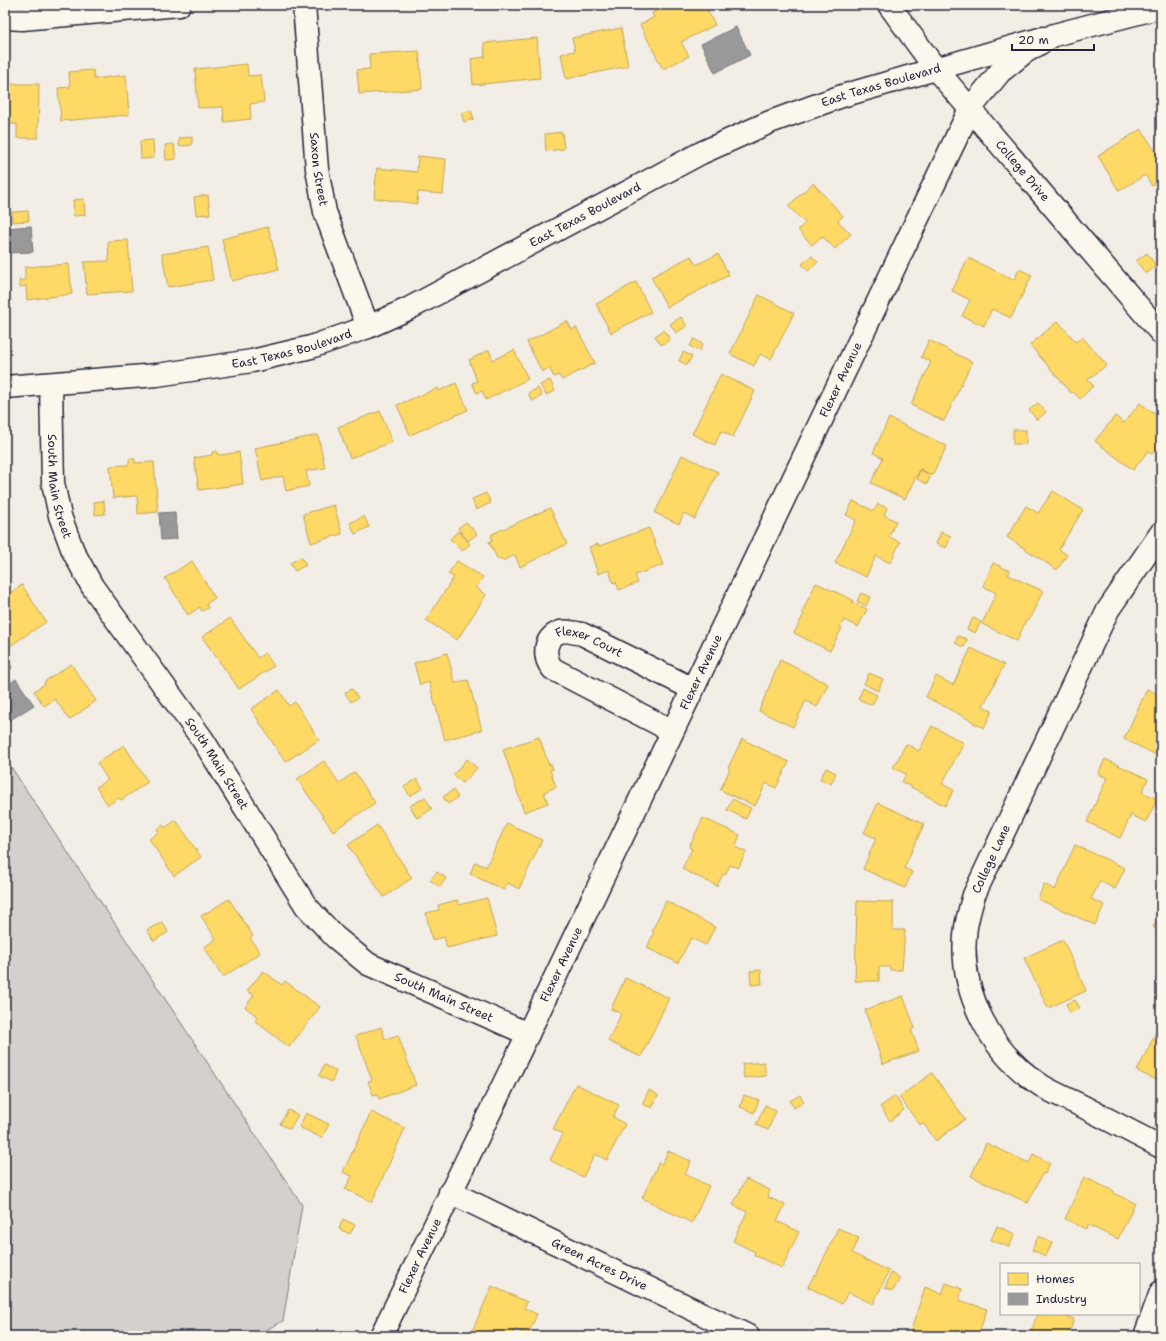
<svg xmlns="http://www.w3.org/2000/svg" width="1166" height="1341" font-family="'Shantell Sans',sans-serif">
<rect width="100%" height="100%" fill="#f2eee5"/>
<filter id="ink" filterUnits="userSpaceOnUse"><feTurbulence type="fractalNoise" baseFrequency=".025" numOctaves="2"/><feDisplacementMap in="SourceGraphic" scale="8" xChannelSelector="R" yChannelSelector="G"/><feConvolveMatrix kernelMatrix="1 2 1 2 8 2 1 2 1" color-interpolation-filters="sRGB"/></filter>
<g filter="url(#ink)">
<!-- green -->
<polygon fill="#d4d1cc" stroke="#7b7a84" points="5,758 302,1205 283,1321 255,1336 5,1336"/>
<!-- homes -->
<g fill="#ffd966" stroke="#bda259">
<polygon points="667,5 705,5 715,25 681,42 689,56 663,69 640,25 654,17 652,13"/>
<polygon points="621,28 628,66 566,79 561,54 575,51 572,38"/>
<polygon points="537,38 540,78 473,85 471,59 485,57 484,43"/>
<polygon points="419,51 422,89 359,94 357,70 370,69 369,54"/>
<polygon points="247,64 248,76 261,75 264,102 250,104 251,119 224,122 223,107 198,108 195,69"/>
<polygon points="93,70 94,79 126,75 129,115 61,121 58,88 70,87 69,72"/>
<polygon points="5,84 39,84 38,138 17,138 17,124 5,124"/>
<polygon points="471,110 474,119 464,122 461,113"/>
<polygon points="1141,129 1161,160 1161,180 1152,186 1145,175 1119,191 1098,156"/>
<polygon points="562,132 564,149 546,151 545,134"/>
<polygon points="192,137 192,145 179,146 179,138"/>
<polygon points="153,140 154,158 141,159 140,141"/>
<polygon points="174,144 176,159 166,160 165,145"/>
<polygon points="418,156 446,159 443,194 418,192 417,204 374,198 377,168 417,172"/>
<polygon points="813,183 843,216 838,221 851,234 835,249 822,236 812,245 798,230 805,223 788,206"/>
<polygon points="208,195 210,214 196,215 194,197"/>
<polygon points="84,199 85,215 74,216 73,200"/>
<polygon points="28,211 29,221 12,222 12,212"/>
<polygon points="268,227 279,269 232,281 222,239"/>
<polygon points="128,240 132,291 87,294 84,262 109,261 108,241"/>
<polygon points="208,247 213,280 168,287 162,254"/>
<polygon points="1147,253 1156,266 1146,274 1136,261"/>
<polygon points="718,254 729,275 667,307 651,277 691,256 696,265"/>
<polygon points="812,256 818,262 808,271 802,264"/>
<polygon points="968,258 1014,280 1019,269 1032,275 1011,318 992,309 984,326 962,316 970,300 952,291"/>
<polygon points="69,264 72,294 27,300 26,286 20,287 19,280 25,280 25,267"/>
<polygon points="636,282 651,312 611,333 596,304"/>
<polygon points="759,295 794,313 771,359 760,354 754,366 730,354"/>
<polygon points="681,317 687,326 676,333 670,324"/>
<polygon points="567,321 572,330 576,327 595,363 562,380 559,375 554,377 549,368 542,372 527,342"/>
<polygon points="1058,321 1076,342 1082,337 1107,365 1088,379 1093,386 1080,399 1073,392 1071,393 1030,345"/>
<polygon points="664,330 670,340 661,345 655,336"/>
<polygon points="694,339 703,344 699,351 690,346"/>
<polygon points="929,340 972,362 944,421 911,405 931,362 921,357"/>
<polygon points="489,350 493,360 514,350 528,379 486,400 482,391 477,393 472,383 477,381 469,360"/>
<polygon points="683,352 692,356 687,365 679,361"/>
<polygon points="721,374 755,391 733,437 721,431 715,445 692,434"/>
<polygon points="550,380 555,391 546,395 540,385"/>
<polygon points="456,383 468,410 410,435 397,405 438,388 439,391"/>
<polygon points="538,388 542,396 532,401 528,393"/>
<polygon points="1038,403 1046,412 1037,420 1029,410"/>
<polygon points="1140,403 1161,419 1161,442 1152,454 1148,451 1133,470 1095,441 1115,416 1124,423"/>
<polygon points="380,411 392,442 350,458 338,427"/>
<polygon points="889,418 947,446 932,475 920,469 905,499 871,483 883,458 873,453"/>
<rect x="1013" y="430" width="13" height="14"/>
<polygon points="318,435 325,468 306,471 309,486 286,491 283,476 262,481 255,448"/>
<polygon points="217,451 217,454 221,455 239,452 243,484 199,490 194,458 212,455 212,452"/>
<polygon points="682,455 718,472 695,519 684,513 679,524 655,513"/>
<polygon points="129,459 135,459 135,463 154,462 158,512 138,514 137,496 113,498 110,466 127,465 129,464"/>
<polygon points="920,470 931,475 927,484 917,479"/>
<polygon points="1053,491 1083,510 1059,549 1067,555 1057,570 1007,537 1026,506 1038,513"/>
<polygon points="486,493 491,503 476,510 472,499"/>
<polygon points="104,501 105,514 95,515 94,502"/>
<polygon points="853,501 874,511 878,504 887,508 884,515 896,521 889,537 900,542 890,563 876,556 866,577 835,563 856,520 846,515"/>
<polygon points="334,505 342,534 311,543 303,514"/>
<polygon points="550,508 567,544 520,567 515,555 503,561 501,558 498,560 489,542 493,540 491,537 492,534"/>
<polygon points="364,516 369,527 355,534 350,523"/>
<polygon points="466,522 477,534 468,541 458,528"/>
<polygon points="649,528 663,565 635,575 638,583 619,590 616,582 613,583 609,570 598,574 589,547 598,544 599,546"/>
<polygon points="458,531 470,544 462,551 450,539"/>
<polygon points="941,532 951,536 946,548 936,544"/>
<polygon points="301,557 306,565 295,571 290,563"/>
<polygon points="192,561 215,598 206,604 208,608 202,611 200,607 188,615 165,578"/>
<polygon points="457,561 483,577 476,588 486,595 457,640 426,620 454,577 448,574"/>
<polygon points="993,563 1010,571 1008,575 1043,591 1029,620 1026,620 1017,641 982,624 996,593 983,586"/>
<polygon points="816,583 853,600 852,602 867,609 858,627 844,620 840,627 842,628 830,651 794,633 804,614 802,612"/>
<polygon points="22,585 46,622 7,648 5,645 5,596"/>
<polygon points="861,593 870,597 866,606 857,601"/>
<polygon points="230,618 258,658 265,653 274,666 239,689 202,637"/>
<polygon points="973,618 981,622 975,633 967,629"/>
<polygon points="958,636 967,639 964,647 955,643"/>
<polygon points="971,648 1004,665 983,706 992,711 984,728 973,723 974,722 926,697 936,676 953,685"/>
<polygon points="447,653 455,683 468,680 482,730 445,740 429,682 420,685 414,663"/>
<polygon points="780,660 828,684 817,707 806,701 793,727 759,711"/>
<polygon points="71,664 96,701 69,720 55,699 44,706 34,691 45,684 44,682"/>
<polygon points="869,673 883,679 878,691 864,684"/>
<polygon points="863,688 877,695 872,705 858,699"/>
<polygon points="352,689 358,698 351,702 345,693"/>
<polygon points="1147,689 1161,696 1160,757 1124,739"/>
<polygon points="279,690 289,706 295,702 319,740 285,762 251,709"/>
<polygon points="932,726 964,743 942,784 954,790 945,806 902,782 906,774 893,768 906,744 919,751"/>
<polygon points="539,737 549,765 551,764 553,769 550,770 556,787 544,792 548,803 524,812 503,749"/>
<polygon points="742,739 789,762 776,788 766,783 755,806 720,790 730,769 728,768"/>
<polygon points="124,745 148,782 121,800 119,798 108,805 96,787 108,780 97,763"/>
<polygon points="467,759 477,768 463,783 453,775"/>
<polygon points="1105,759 1148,779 1142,792 1157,799 1146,822 1131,815 1120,838 1087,822 1107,778 1098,774"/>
<polygon points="324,761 339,783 355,772 375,803 333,831 297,779"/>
<polygon points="826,768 836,773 831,784 820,779"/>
<polygon points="417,779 423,788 410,796 404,787"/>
<polygon points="453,790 458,797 448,804 443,797"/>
<polygon points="425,797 432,809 417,818 410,806"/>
<polygon points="732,799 751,808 746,819 727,810"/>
<polygon points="878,803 924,824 904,868 912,872 905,888 863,869 876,838 864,833"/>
<polygon points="703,818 740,835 735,847 746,852 738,868 730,865 725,875 723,874 717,886 682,869 692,849 689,847"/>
<polygon points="176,820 201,857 174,876 149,839 159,832 157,829 163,825 165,828"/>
<polygon points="507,823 542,840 519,889 508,883 504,890 470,874 475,862 486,867"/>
<polygon points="377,825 412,878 384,897 348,845"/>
<polygon points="1075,845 1125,868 1115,889 1100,881 1091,899 1104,905 1095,925 1038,899 1044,884 1055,890"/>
<polygon points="437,872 446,878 440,887 430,880"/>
<polygon points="487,898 497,936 447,948 444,937 432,940 426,913 439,910 438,905 457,900 459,905"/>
<polygon points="229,899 253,936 250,938 260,953 223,977 204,947 216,939 201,916"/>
<polygon points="666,901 715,927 706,945 691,938 678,963 647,948 654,932 652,931"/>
<polygon points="857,901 893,902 893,930 905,930 902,970 890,970 890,967 879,967 879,981 855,981"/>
<polygon points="1158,917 1161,918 1161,931 1153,927"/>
<polygon points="162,922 168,932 154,941 147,930"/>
<polygon points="1063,940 1086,991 1048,1008 1024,958"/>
<polygon points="761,970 762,984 751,985 750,971"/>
<polygon points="263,971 282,985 285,981 320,1007 289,1047 255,1021 258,1017 245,1007 254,995 247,991"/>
<polygon points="625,978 669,998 641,1057 608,1041 621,1014 611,1009"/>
<polygon points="903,996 915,1028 911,1029 919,1051 883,1064 865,1010"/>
<polygon points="1075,1000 1080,1008 1070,1013 1066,1004"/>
<polygon points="381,1027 385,1039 398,1035 416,1085 379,1099 377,1094 373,1095 368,1081 372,1080 356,1036"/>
<polygon points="1156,1032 1161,1035 1161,1082 1137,1071"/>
<polygon points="764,1062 766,1076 744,1078 742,1064"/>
<polygon points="324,1065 336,1071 332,1082 319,1076"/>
<polygon points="932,1073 965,1119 936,1141 923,1123 920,1125 899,1097"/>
<polygon points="576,1084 619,1105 613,1117 625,1124 607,1160 595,1154 583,1177 550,1160 563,1134 553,1129"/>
<polygon points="649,1090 658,1095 652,1108 642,1104"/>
<polygon points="744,1095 759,1100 754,1113 740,1107"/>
<polygon points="800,1095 804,1102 794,1108 790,1101"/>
<polygon points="895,1096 904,1110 890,1121 880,1107"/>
<polygon points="765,1105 776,1111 768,1130 756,1125"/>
<polygon points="288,1110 298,1115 290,1129 280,1124"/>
<polygon points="371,1112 405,1128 372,1202 345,1189 352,1176 343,1172"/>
<polygon points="306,1113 329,1124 322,1138 299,1127"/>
<polygon points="986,1143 1029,1163 1033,1154 1050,1163 1045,1174 1043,1173 1028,1203 971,1176"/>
<polygon points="668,1151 691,1161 685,1174 709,1186 692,1223 642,1198 659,1162 662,1164"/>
<polygon points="1084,1177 1114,1191 1113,1193 1135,1203 1118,1239 1088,1225 1086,1229 1065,1219"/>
<polygon points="746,1179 770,1190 768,1197 785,1205 777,1221 799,1232 782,1268 754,1255 755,1252 733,1241 747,1212 733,1205"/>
<polygon points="343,1219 355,1225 350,1234 339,1229"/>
<polygon points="997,1226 1015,1234 1009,1247 991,1240"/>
<polygon points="838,1228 859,1238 852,1253 889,1271 873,1304 848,1292 842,1304 808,1287 814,1275 816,1275"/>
<polygon points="1038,1236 1052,1243 1046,1256 1032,1250"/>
<polygon points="891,1273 900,1278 893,1291 885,1288"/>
<polygon points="946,1283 962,1289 959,1300 987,1309 978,1336 953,1336 947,1334 946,1336 917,1336 910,1333 925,1287 942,1294"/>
<polygon points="492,1286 527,1302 524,1308 537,1314 528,1335 515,1329 511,1336 470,1336"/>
<polygon points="1037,1314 1059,1314 1074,1319 1068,1336 1030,1336"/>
</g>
<!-- industry -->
<g fill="#999" stroke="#75757d">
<polygon points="736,27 750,55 715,73 701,44"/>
<polygon points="31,226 33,252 5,253 5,228"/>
<polygon points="175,512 177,539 161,540 159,513"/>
<polygon points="5,656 12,668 5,672"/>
<polygon points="16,679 34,705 7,722 5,718 5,687"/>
</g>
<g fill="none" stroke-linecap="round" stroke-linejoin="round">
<defs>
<g id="minor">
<path id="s1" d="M304 5 317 169 325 212 368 327"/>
<path id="s2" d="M889 5 935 68 1161 333"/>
<polyline points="5,18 22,19 179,5"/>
<path id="s3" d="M51 384 53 483 60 516 73 551 92 586 203 740 306 906 335 937 368 964 528 1034"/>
<path id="s4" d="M5 387 157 375 252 361 311 347 368 327 408 309 701 153 770 122 842 96 1043 38"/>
<path d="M1161 533 1108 610 974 895C971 905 968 916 966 927 957 989 990 1053 1042 1086 1054 1093 1067 1099 1080 1105 1107 1119 1134 1133 1161 1147"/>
<path id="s5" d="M672 731 553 669C543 658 543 638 560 632 567 630 575 633 582 634L693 689"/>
<path id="s6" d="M450 1192 748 1336"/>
<polyline points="1145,1336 1161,1292"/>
</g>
<g id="tertiary">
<path id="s7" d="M381 1336 528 1034 970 109 1000 72 1025 52 1054 35 1161 7"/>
</g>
</defs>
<!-- minor casing -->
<use href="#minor" stroke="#22223b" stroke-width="25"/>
<!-- tertiary casing -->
<use href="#tertiary" stroke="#22223b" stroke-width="25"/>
<!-- minor -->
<use href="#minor" stroke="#fbf7ec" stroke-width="22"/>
<!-- tertiary -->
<use href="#tertiary" stroke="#fbf7ec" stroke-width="22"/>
</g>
</g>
<g text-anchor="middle" stroke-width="4" stroke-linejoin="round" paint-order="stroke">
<!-- street labels -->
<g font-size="12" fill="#22223b" stroke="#fbf7ec">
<text dy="4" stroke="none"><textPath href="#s4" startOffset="938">East Texas Boulevard</textPath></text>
<text dy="4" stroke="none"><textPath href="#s1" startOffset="165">Saxon Street</textPath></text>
<text dy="4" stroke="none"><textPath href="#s2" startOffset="213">College Drive</textPath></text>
<text dy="4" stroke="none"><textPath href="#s4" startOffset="614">East Texas Boulevard</textPath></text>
<text dy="4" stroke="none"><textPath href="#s4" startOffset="290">East Texas Boulevard</textPath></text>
<text dy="4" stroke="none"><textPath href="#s7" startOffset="1061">Flexer Avenue</textPath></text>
<text dy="4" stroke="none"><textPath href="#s3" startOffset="103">South Main Street</textPath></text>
<text dy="4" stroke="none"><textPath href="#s5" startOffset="210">Flexer Court</textPath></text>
<text dy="4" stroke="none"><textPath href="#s7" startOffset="737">Flexer Avenue</textPath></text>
<text dy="4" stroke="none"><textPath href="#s3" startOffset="427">South Main Street</textPath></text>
<text transform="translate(991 859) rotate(-65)" y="4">College Lane</text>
<text dy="4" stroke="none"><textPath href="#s7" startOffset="413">Flexer Avenue</textPath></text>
<text dy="4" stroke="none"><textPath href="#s3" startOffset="763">South Main Street</textPath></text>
<text dy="4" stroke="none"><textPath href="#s7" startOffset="89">Flexer Avenue</textPath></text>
<text dy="4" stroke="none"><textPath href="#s6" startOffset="166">Green Acres Drive</textPath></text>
</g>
</g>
<!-- margin -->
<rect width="1166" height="1341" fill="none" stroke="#fbf7ec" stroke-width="20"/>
<rect x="10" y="10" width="1146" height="1321" fill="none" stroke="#22223b" stroke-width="1.5" filter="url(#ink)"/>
<!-- legend -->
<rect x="1000" y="1263" width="140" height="52" fill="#fbf7ec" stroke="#a4a2a5"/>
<rect x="1008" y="1273" width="20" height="12" fill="#ffd966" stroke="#a4a2a5"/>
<text x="1036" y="1283" font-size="12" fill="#22223b">Homes</text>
<rect x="1008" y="1293" width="20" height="12" fill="#999999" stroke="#a4a2a5"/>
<text x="1036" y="1303" font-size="12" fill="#22223b">Industry</text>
<!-- scale -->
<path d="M1012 44v6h82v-6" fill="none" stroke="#22223b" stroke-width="2"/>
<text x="1018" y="44" font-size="12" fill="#22223b" stroke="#fbf7ec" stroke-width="3" paint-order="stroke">20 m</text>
</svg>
